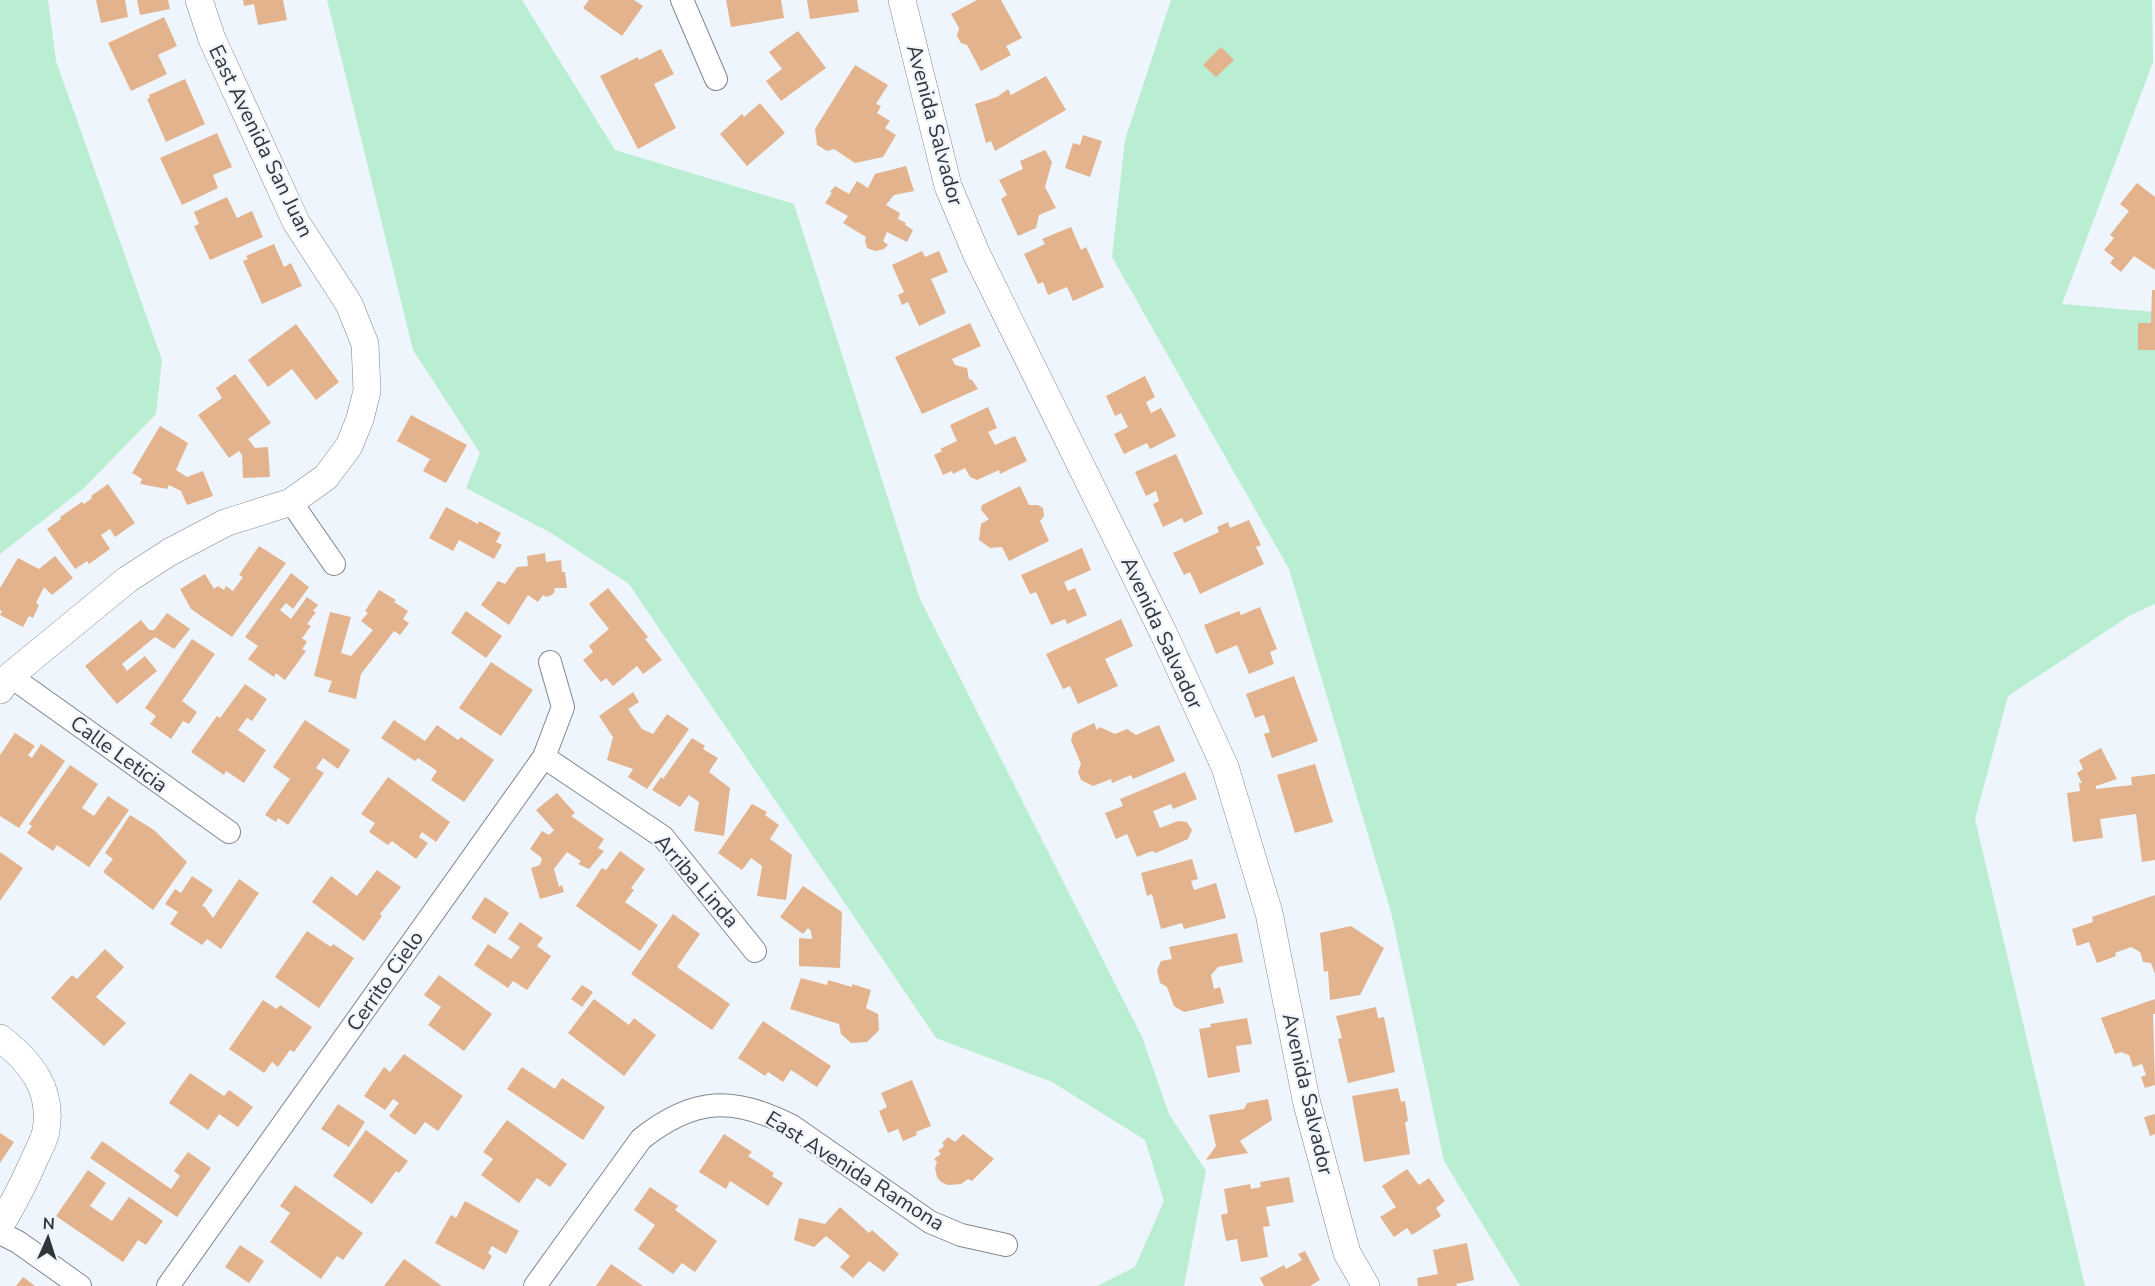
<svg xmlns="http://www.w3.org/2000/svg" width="2155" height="1286" font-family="'Nunito Sans',sans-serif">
<rect width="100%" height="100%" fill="#eff5fd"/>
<!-- green -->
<g fill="#b9eed2">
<polygon points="0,0 48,0 56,61 162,360 156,414 83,489 0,554"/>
<polygon points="327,0 522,0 615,150 794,204 920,599 1142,1037 1169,1114 1206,1171 1184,1286 1097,1286 1135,1267 1164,1201 1145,1140 1052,1082 936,1038 629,584 551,533 466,488 480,453 413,350"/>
<polygon points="1171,0 2152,0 2153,62 2062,304 2155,312 2155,604 2129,616 2008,696 1975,819 2085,1286 1520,1286 1444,1161 1391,912 1289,569 1112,257 1125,140"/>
</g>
<!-- building -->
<g fill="#e3b38e">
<polygon points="96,0 125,0 128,17 101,23"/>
<polygon points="137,0 168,0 170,9 140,15"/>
<polygon points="243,0 283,0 287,20 258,25 254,4 244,6"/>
<polygon points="589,0 634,0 643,6 622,36 583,8"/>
<polygon points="726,0 781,0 784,18 731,27"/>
<polygon points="807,0 857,0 859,12 810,19"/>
<polygon points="977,0 1001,0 1022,38 1006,46 1011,55 981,71 967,45 961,43 957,36 959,28 951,14"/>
<polygon points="164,17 177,46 158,55 167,74 131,91 108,43"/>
<polygon points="798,31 826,68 781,101 766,81 782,69 769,52"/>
<polygon points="1221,47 1234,60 1216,77 1203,65"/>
<polygon points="661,49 674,74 654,84 676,128 638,149 600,76 638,57 639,60"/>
<polygon points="855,65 888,85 876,104 881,106 877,113 890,121 885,128 896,135 883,157 855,163 834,149 827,151 817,145 815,129"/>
<polygon points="1046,76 1066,110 995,151 991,141 986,143 975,104 997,97 1008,89 1011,95"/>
<polygon points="185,79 205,124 166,142 147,99 150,98 149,95"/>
<polygon points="760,103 785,133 747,166 720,134 742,114 744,117"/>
<polygon points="217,133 232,167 213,175 218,188 182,205 160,158"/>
<polygon points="1083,135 1102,141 1090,177 1065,168 1073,143 1080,145"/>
<polygon points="1045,150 1052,162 1045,187 1056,208 1039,215 1036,228 1018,236 1001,199 1007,195 999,180 1023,169 1020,161"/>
<polygon points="906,166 914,191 894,195 886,205 900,213 898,219 906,223 905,225 913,230 907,242 887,232 883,241 888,245 884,249 875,251 867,248 865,241 866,237 843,223 848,216 825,203 832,193 830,192 835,186 849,194 857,181 868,188 875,174"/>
<polygon points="2137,183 2155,197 2155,270 2134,256 2121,272 2110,263 2114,258 2104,250 2114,238 2110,235 2129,211 2120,204"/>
<polygon points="227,197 237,218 252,211 263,237 210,260 194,226 199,224 194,212"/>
<polygon points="1071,227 1081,250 1086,247 1104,287 1073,301 1067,287 1048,295 1043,282 1038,284 1024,254 1045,244 1042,239"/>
<polygon points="274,244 284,267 291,263 302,286 262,304 243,261 248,259 246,256"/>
<polygon points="922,251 925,257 939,251 948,272 931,279 946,313 919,326 908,302 902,305 898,295 904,292 892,265"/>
<polygon points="2152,290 2155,290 2155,350 2138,350 2138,323 2151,323"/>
<polygon points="970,323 981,346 952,359 955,365 967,368 969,379 972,380 978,389 922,414 895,357"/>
<polygon points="296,324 339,382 316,400 292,369 268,387 248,360"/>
<polygon points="235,374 271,423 248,439 255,448 268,447 270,477 243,478 242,455 239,451 229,458 198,415 222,398 216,388"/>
<polygon points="1145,376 1155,397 1146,402 1151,413 1161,408 1176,436 1150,449 1147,443 1124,454 1114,434 1128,427 1121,413 1115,416 1106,396"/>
<polygon points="988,407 997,428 988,432 995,445 1015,436 1027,461 1000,474 999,470 977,480 970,477 965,468 953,474 952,471 943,475 934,455 942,451 940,449 957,441 950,425"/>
<polygon points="411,415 467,445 446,483 423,471 430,459 397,441"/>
<polygon points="160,426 188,443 176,470 187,477 203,471 213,496 187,505 181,491 169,485 167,489 140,484 142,479 132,473"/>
<polygon points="1176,454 1203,514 1184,523 1182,518 1163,527 1153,504 1159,501 1156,491 1146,496 1135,472"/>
<polygon points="108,484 135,523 115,537 110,529 101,535 110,549 89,564 87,561 75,569 47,529 61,519 60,517 82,502 84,504 92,498 91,496"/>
<polygon points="1020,486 1029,505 1038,505 1043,508 1044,516 1040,521 1049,541 1009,561 1002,547 990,548 979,540 981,524 989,519 981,510 982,505"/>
<polygon points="446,507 478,524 479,521 501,533 496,542 502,545 494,559 459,540 453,551 429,538"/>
<polygon points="1249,520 1261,545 1256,547 1264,564 1200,594 1190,572 1184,575 1173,553 1219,532 1217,527 1228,522 1230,528"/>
<polygon points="259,546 286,563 232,637 191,609 180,589 205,574 214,589 218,586 224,590 226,586 233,591 243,577 239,575"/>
<polygon points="1082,548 1091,570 1064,582 1068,591 1075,588 1087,615 1067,624 1065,619 1051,625 1036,592 1030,594 1021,575"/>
<polygon points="545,553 546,562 561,560 562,572 565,572 567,588 554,588 555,591 552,595 546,597 543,595 538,602 528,595 509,625 481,605 498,581 505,584 517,567 528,566 527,556"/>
<polygon points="55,556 73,578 52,595 44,587 36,603 39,605 33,618 29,616 23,627 0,615 2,611 0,610 0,588 18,558 39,569"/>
<polygon points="291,573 309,587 293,609 286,603 280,610 291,619 307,597 318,605 313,611 316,612 307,624 311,626 302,638 307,642 302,649 306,651 285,680 276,673 274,677 248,659 258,646 245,637"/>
<polygon points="608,588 648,637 645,639 662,660 643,674 637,666 613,686 606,678 601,682 583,660 593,652 589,646 609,629 589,604"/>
<polygon points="379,590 396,600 394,602 408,611 403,619 409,623 400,635 394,631 361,674 356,699 328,692 332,681 314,676 330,612 351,617 341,653 351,656 373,630 361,621 368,613 365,611"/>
<polygon points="1260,607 1277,649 1270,652 1274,664 1249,674 1237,645 1216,654 1204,625 1239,611 1241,615"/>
<polygon points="466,611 502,636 486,658 451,633"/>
<polygon points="167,613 190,629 174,649 155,637 122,664 127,671 145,656 157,671 117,704 85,666 141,620 149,630 154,630"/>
<polygon points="1121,619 1133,646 1105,659 1118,686 1078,704 1070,686 1063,689 1046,654"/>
<polygon points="192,639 215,654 182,701 197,712 189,724 183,721 171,739 150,724 156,716 145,708"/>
<polygon points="491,662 533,690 501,736 459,708"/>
<polygon points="1294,676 1318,741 1272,758 1264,734 1270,732 1264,715 1255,718 1246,694"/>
<polygon points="245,684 267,699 252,721 247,718 238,730 266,750 244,783 226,771 224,775 191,752 217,716 220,718"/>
<polygon points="633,692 639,702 628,709 642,729 653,734 667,714 689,729 647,789 628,777 633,769 607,760 613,737 599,716"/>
<polygon points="305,720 350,750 338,769 323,758 316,768 324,773 288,825 278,818 276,822 265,815 290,779 273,767"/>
<polygon points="394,720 425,741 437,725 458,740 461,737 494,760 464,802 431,780 437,771 418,758 415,761 381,738"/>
<polygon points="1094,723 1097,730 1100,727 1115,734 1127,729 1136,735 1159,725 1175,761 1133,779 1131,775 1112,783 1111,779 1093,786 1081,780 1078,772 1081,764 1071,740 1073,733"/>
<polygon points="15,733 35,746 28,755 32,758 41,744 65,761 19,828 0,816 0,755"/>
<polygon points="692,738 705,746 703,749 718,758 709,772 730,788 724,836 694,831 699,802 689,795 680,807 652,790 661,777 663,779"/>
<polygon points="2101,748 2117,779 2096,786 2096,789 2132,785 2131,777 2155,774 2155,860 2142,862 2136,814 2100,819 2103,838 2073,842 2067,793 2080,791 2079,783 2082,783 2077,773 2083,769 2079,760"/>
<polygon points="1315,764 1333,822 1295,833 1277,775"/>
<polygon points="70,765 98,784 82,808 94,816 108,796 129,810 89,867 57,845 53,851 27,833 32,826 29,824"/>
<polygon points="1185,772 1197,799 1173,809 1171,804 1153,811 1160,828 1178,821 1187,822 1192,830 1188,839 1156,853 1152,851 1137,857 1127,834 1116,839 1105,813 1123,806 1120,799"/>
<polygon points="388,777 450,822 436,842 422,832 419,837 428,843 416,859 392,841 388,845 369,832 375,823 361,814"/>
<polygon points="557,793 575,813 571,816 604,839 598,848 604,851 589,869 578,864 581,861 567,852 554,869 559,887 562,885 564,892 540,899 531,868 540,865 542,858 530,849 542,831 549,835 554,830 536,810"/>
<polygon points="752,804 767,812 765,815 779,825 770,839 792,855 786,900 757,896 762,866 751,858 742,870 718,853"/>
<polygon points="130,815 154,830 187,862 153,910 103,872 113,859 105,853"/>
<polygon points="620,851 645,869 631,888 634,890 625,902 658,925 640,951 576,906 602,868 606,870"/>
<polygon points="0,852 23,868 0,901"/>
<polygon points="1192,859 1198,879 1191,881 1194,890 1216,883 1226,918 1184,929 1182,923 1161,929 1152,894 1147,896 1141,873"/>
<polygon points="377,870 401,887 380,914 382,916 364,941 312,902 331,876 357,896"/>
<polygon points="192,876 213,890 202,906 205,907 213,918 239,879 259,893 221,949 207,939 202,945 170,924 178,912 165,904 175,889 181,893"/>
<polygon points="803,886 842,912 840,968 799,966 799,938 812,939 811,931 808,928 803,934 780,917"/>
<polygon points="2155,895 2155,974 2151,963 2143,962 2140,952 2131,947 2115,953 2116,956 2097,963 2089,942 2077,946 2072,929 2093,922 2092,917"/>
<polygon points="485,897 509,913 495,934 471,918"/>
<polygon points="673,914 700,934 677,967 730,1004 712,1030 631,974"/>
<polygon points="520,922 543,938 537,946 551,956 527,990 513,981 508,988 474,965 488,944 511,959 520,947 508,939"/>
<polygon points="1351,926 1384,948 1360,995 1330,1000 1328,971 1324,972 1320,933"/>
<polygon points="307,931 331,947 333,944 354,958 319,1008 275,977"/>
<polygon points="1237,933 1243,962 1218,967 1211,975 1214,989 1220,987 1224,1003 1184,1012 1174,1006 1167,987 1160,983 1157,970 1161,961 1172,959 1169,947"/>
<polygon points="105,949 124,967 96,997 126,1023 104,1046 51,998 72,975 77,979"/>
<polygon points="439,975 492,1014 464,1051 428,1025 441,1007 424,995"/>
<polygon points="801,978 827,985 828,980 852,987 852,984 871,990 866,1008 878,1014 879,1030 867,1042 851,1043 841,1034 839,1024 790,1009"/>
<polygon points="582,985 593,992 582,1007 571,999"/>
<polygon points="594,999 629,1025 634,1018 656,1035 624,1076 568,1033"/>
<polygon points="2155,999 2155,1014 2153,1014 2155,1085 2145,1088 2141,1077 2146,1075 2142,1064 2133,1067 2129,1055 2121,1052 2115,1054 2101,1018"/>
<polygon points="263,1000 277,1009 280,1005 312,1027 294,1052 290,1050 278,1067 272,1062 264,1073 229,1049"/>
<polygon points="1376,1007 1378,1018 1384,1017 1395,1072 1348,1083 1338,1039 1342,1038 1336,1016"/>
<polygon points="1247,1018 1252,1044 1236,1046 1240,1072 1208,1078 1199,1029 1211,1027 1210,1024"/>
<polygon points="763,1021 831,1066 817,1087 791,1070 783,1082 768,1072 765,1076 738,1058"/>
<polygon points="404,1054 463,1096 438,1131 425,1122 415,1135 389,1116 399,1103 393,1099 385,1110 364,1096 384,1067 390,1072"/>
<polygon points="522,1067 555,1089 562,1078 605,1107 583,1140 507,1089"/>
<polygon points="190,1073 224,1096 229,1090 253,1107 238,1127 219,1114 208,1130 169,1103"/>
<polygon points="912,1080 931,1126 916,1132 917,1135 903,1141 898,1129 888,1133 879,1111 887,1107 881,1093"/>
<polygon points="1398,1088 1401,1102 1405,1101 1408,1121 1405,1122 1410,1154 1364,1162 1352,1096"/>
<polygon points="1268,1099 1272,1120 1240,1141 1248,1153 1206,1160 1216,1146 1209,1115 1244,1109 1247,1103"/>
<polygon points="338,1104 365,1122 349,1147 321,1129"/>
<polygon points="2155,1114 2155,1134 2150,1136 2144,1117"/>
<polygon points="507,1120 567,1164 550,1187 537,1178 519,1203 481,1175 493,1159 483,1152"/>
<polygon points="366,1130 408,1161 399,1173 396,1171 372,1204 333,1176"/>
<polygon points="0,1133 14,1142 0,1163"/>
<polygon points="724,1134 752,1152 748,1156 774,1173 772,1176 783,1183 768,1206 730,1181 726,1189 699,1172"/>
<polygon points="963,1134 994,1159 972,1181 968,1179 961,1184 948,1185 941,1182 937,1177 935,1168 937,1162 934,1159 941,1154 938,1151 944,1146 942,1143 948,1137 955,1142"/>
<polygon points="102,1141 171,1189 180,1176 174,1171 188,1152 211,1168 177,1217 90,1158"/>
<polygon points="1407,1169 1419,1185 1429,1178 1445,1201 1436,1208 1441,1216 1412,1235 1407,1228 1394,1237 1380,1217 1396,1207 1382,1186"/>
<polygon points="88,1170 106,1183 90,1206 112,1221 129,1197 163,1221 146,1245 138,1240 123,1262 56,1216"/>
<polygon points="1289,1177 1294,1202 1266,1207 1270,1226 1263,1227 1268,1257 1241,1262 1237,1239 1226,1241 1221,1215 1228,1213 1224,1189 1250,1184 1251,1189 1261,1187 1260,1182"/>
<polygon points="295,1185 363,1233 343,1260 337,1256 321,1279 270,1242 290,1213 280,1206"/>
<polygon points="650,1187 678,1206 675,1210 717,1241 695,1272 682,1263 673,1274 638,1249 655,1225 634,1210"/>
<polygon points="465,1201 519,1231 506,1254 492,1246 488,1253 492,1256 484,1270 435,1243 451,1215 456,1218"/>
<polygon points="840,1207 869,1233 872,1230 899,1254 884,1272 869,1261 853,1278 840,1267 850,1256 826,1236 814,1247 794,1240 799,1218 825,1224"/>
<polygon points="1467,1243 1474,1280 1456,1284 1457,1286 1418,1286 1417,1278 1438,1274 1433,1250"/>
<polygon points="240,1245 264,1261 249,1283 225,1267"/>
<polygon points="1305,1251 1320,1280 1310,1286 1264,1286 1260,1278 1284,1265 1286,1269 1302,1260 1298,1254"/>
<polygon points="404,1259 442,1286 384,1286"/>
<polygon points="611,1264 643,1286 596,1286"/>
<polygon points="23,1277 35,1286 16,1286"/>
</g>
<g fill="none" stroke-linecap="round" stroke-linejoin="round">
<defs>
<g id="minor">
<polyline points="682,0 716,79"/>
<polyline points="291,502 334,564"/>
<polyline points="10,676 229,832"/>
<polyline points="544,757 663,837 755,951"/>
<polyline points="0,1233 18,1242 80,1286"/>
<polyline points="168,1286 544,757 563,707 550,662"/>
<path d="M535 1286 641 1139C694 1097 733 1096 792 1126L930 1222 961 1235 1006 1245"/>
</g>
<g id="tertiary">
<polyline points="902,0 948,186 977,255 1163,632 1225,767 1269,913 1307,1104 1347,1253 1366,1286"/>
<polyline points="0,690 10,676 128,579 170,552 225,523 291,502 326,477 349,446 360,419 367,391 365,344 349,304 296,222 212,39 199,0"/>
<path d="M0 1038C31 1062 53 1089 46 1131 44 1141 38 1151 34 1160 24 1184 13 1204 0 1226"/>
</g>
</defs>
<!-- minor casing -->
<use href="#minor" stroke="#818790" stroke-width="24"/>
<!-- tertiary casing -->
<use href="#tertiary" stroke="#818790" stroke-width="28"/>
<!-- minor -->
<use href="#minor" stroke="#fff" stroke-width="22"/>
<!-- tertiary -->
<use href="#tertiary" stroke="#fff" stroke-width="27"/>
</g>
<g text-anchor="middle" stroke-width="4.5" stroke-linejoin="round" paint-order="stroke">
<!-- street labels -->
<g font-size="21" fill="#323538" stroke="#eff5fd">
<text transform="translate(935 125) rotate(75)" y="7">Avenida Salvador</text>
<text transform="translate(261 141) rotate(64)" y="7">East Avenida San Juan</text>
<text transform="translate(1162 633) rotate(65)" y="7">Avenida Salvador</text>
<text transform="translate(119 754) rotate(36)" y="7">Calle Leticia</text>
<text transform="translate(697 881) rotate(49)" y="7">Arriba Linda</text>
<text transform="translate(385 981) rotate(-55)" y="7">Cerrito Cielo</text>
<text transform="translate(1308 1094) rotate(77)" y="7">Avenida Salvador</text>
<text transform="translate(855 1171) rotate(32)" y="7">East Avenida Ramona</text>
</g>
</g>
<!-- north arrow -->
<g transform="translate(48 1238) rotate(3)" stroke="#eff5fd" stroke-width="4.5" paint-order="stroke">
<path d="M0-4.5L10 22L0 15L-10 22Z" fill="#323538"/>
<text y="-9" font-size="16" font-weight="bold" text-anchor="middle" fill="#323538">N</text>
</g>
</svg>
